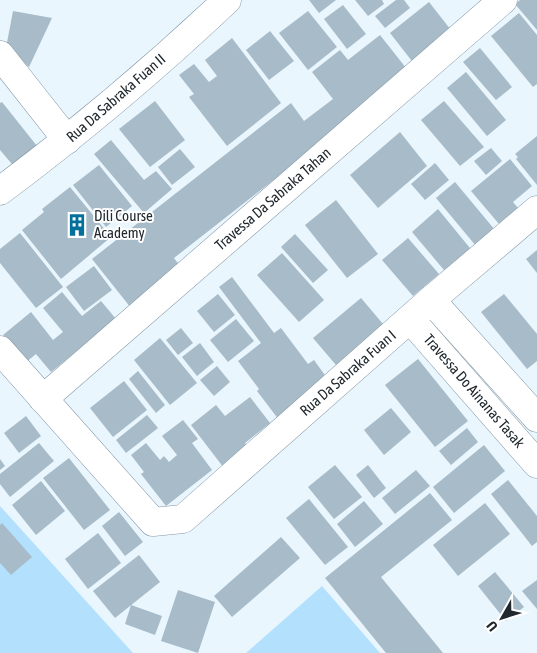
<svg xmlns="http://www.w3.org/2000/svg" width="537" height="653" font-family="'Asap Condensed',sans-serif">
<rect width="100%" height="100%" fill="#eaf6fe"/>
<!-- green -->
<g fill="#b3e1fd">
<polygon points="0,506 133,653 0,653"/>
<polygon points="322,586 380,653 246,653"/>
</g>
<!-- building -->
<g fill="#a7bbc8">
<polygon points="309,0 336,0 319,13"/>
<polygon points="355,0 382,0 384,4 368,16"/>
<polygon points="396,0 404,0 410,8 385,28 375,16"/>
<polygon points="520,0 537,0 537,30 515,4"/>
<polygon points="429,2 454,34 415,65 390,33"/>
<polygon points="343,5 366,34 347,49 324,19"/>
<polygon points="13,11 52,18 29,67 6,48"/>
<polygon points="308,11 337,47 308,70 279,33"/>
<polygon points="519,13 537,35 537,84 533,87 491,36"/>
<polygon points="270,31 294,61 269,80 246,50"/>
<polygon points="380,35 410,73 174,258 180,266 135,313 92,259 291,103 304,121 333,99 312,72 340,50 348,60"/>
<polygon points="232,38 281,103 227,146 189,97 194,94 179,75 194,64 209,82 217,76 205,60"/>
<polygon points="480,48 512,87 496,100 463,62"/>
<polygon points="466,72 506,120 487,136 447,88"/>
<polygon points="155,101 185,140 150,167 119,129"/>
<polygon points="444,101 484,147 460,166 421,120"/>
<polygon points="2,102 41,151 17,170 0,150 0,103"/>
<polygon points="400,132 427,166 378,208 350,175"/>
<polygon points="537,136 537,185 516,159 518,157 515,154"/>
<polygon points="111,140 144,180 156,171 172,189 144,213 94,154"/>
<polygon points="491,148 502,161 486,175 474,161"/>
<polygon points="180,149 195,167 172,185 158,167"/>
<polygon points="510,159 532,186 513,202 524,215 505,231 471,191"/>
<polygon points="435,163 449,180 425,200 411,184"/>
<polygon points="99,165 132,206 106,227 73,185"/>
<polygon points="455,182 500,236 481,252 436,198"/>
<polygon points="70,187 111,237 61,279 22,230 44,212 42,209"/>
<polygon points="336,200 378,254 347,278 305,225"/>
<polygon points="438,209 474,253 463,262 459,258 444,270 412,232"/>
<polygon points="20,233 63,287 36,308 0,263 0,249"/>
<polygon points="295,234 328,270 313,283 281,247"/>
<polygon points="408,238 439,274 413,296 382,260"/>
<polygon points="537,250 537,273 526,259"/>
<polygon points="282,253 324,300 299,322 257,275"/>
<polygon points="94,266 112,290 84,311 66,287"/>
<polygon points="232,277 274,333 281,328 308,364 314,360 327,378 279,420 257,391 259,389 238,361 261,343 219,287"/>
<polygon points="62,292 82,316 101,301 116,319 51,372 36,354 25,363 3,335 31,312 53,340 63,332 43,308"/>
<polygon points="218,294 235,315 214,332 197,311"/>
<polygon points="504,294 537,334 537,361 527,369 481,312"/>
<polygon points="361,298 383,324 336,365 313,338"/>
<polygon points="236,319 254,341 228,362 210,340"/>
<polygon points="181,328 193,343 178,355 166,340"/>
<polygon points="160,338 197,383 170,405 134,360"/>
<polygon points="200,343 214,362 197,376 182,357"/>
<polygon points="418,359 468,421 435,447 385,385"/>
<polygon points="217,366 230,382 214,396 200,380"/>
<polygon points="138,371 165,405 156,413 129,379"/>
<polygon points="124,381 147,410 113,437 90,408"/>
<polygon points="250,397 270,423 245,443 252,452 227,472 191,425 216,405 225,416"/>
<polygon points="391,408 411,432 384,455 364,430"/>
<polygon points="147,415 158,428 126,453 116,440"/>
<polygon points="26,416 41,436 19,453 4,433"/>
<polygon points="183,420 198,439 192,443 212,470 166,506 141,474 144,472 131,455 146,443 160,460 164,456 169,462 177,455 162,436"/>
<polygon points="467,428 478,442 451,465 439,451"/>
<polygon points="39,443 54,461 10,497 0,484 0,474"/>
<polygon points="484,445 505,471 454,513 433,487"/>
<polygon points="69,458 110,510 84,530 43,478"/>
<polygon points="0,459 5,466 0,470"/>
<polygon points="335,465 362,497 334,519 308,487"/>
<polygon points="368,465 386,488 374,498 356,475"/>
<polygon points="416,470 430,486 395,514 382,498"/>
<polygon points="508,480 537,516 537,542 532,546 491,494"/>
<polygon points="41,481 65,511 36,535 12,505"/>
<polygon points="430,493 452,520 381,577 443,653 386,653 325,578"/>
<polygon points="309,499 348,547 325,565 286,518"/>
<polygon points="364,501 383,524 355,547 337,524"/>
<polygon points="485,503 510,534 458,576 433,545"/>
<polygon points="119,512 143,542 125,556 102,526"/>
<polygon points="2,523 32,557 11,575 0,563 0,525"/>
<polygon points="98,533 121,563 88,589 65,559"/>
<polygon points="281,537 300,558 232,617 214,596"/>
<polygon points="139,555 160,582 115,618 93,591"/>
<polygon points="495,572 524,607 506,621 478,586"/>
<polygon points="537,580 537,609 522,591"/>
<polygon points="178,590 215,602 198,653 161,641"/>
<polygon points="131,605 162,616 155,635 125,624"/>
</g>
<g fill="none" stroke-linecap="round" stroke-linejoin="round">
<defs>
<g id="street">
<polyline points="0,55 67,140"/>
<path d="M0 191C79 132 155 68 227 0"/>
<polyline points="431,300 537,418"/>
<polyline points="410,319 537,464"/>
<polyline points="0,350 153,522 183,519 431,300 537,210"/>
<polyline points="43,399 503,0"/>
</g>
</defs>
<!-- street casing -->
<use href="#street" stroke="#8598a5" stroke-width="29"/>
<!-- street -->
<use href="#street" stroke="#fff" stroke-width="28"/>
</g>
<!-- icons -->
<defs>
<symbol id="building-bare" viewBox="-9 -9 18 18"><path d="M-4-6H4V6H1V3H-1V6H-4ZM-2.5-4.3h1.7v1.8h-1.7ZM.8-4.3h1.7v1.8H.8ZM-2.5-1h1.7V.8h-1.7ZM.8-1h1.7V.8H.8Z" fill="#036f9b" stroke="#fff" stroke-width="2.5" paint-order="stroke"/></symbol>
</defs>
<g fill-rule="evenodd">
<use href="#building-bare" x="61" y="209" width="32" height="32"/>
</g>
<g text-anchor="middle" stroke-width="4" stroke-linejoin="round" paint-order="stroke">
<!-- street labels -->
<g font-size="15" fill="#21292e" stroke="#fff">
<text transform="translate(116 98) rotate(-41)" y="5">Rua Da Sabraka Fuan II</text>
<text transform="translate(273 199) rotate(-41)" y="5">Travessa Da Sabraka Tahan</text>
<text transform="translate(348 373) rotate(-41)" y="5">Rua Da Sabraka Fuan I</text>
<text transform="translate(474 391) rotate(49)" y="5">Travessa Do Ainanas Tasak</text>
</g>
<!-- poi labels -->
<g font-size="15" fill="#21292e" stroke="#fff" text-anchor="start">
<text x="94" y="221">Dili Course<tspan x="94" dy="17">Academy</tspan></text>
</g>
</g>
<!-- north arrow -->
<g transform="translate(502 618) rotate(231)" stroke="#ffffff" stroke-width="4" paint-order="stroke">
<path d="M0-4L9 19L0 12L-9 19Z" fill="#21292e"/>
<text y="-8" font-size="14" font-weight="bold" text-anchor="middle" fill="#21292e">U</text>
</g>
</svg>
